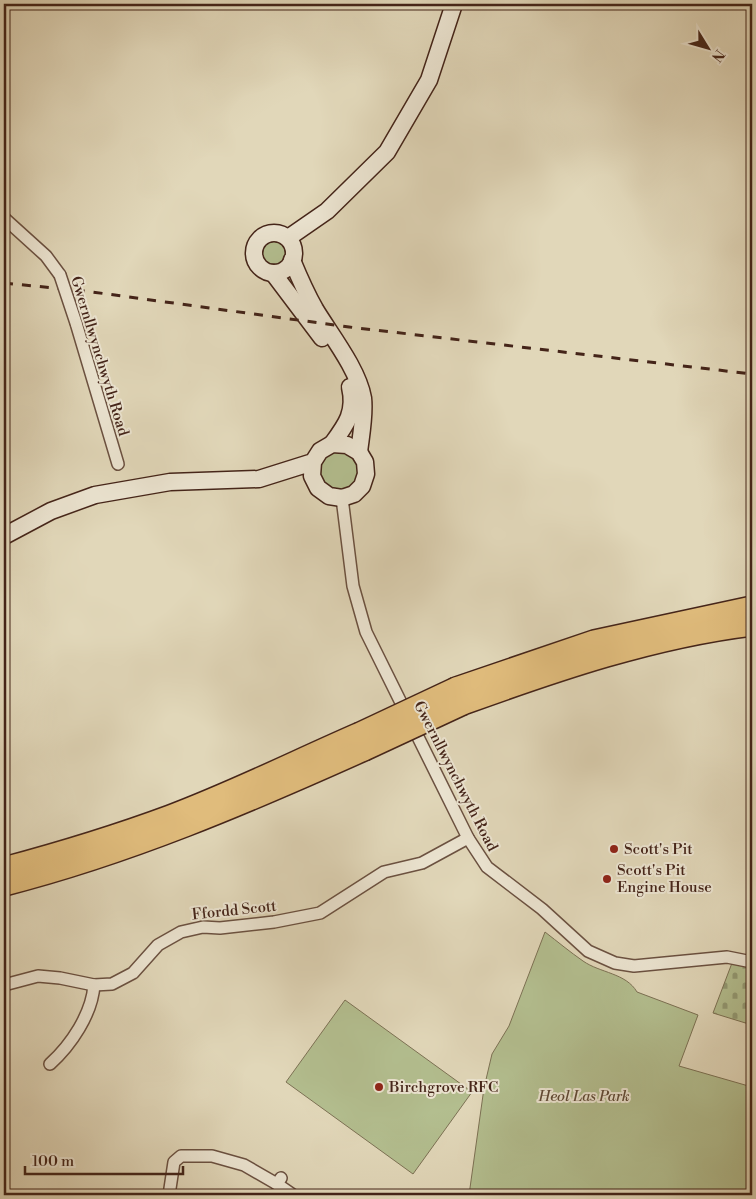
<svg xmlns="http://www.w3.org/2000/svg" width="756" height="1199" font-family="'Libre Bodoni',serif">
<defs>
<pattern id="cemetery-stones" width="16" height="16" patternUnits="userSpaceOnUse" patternTransform="scale(1.25)"><rect width="16" height="16" fill="#b3be8f"/><path d="M2 7V4a2 2 0 0 1 4 0v3zM10 15v-3a2 2 0 0 1 4 0v3z" fill="#939a74"/></pattern>
</defs>
<rect width="100%" height="100%" fill="#e1d7b9"/>
<filter id="stains"><feTurbulence type="fractalNoise" baseFrequency=".004" numOctaves="4"/><feColorMatrix values="0 0 0 0 .2 0 0 0 0 .09 0 0 0 0 .02 0 0 0 .5 -.17"/></filter>
<radialGradient id="worn" r=".72"><stop offset=".6" stop-color="#630" stop-opacity="0"/><stop offset="1" stop-color="#630" stop-opacity=".3"/></radialGradient>
<!-- green -->
<g fill="#b3be8f" stroke="#7c7154">
<circle cx="274" cy="252" r="13"/>
<circle cx="339" cy="471" r="19"/>
<path d="M545 932C558 942 570 952 583 961 600 973 626 973 637 992L698 1015 679 1066 752 1087V1195H469L484 1088 492 1054 509 1026Z"/>
<polygon points="345,1000 472,1092 413,1174 286,1082"/>
</g>
<!-- cemetery -->
<polygon fill="url(#cemetery-stones)" stroke="#7c7154" points="732,963 752,968 752,1025 713,1013"/>
<g fill="none" stroke-linecap="round" stroke-linejoin="round">
<defs>
<g id="street">
<polyline points="4,218 46,256 60,275"/>
<polyline points="76,323 118,464"/>
<polyline points="342,498 353,586 366,632 468,838 487,867 542,909 588,951 615,963 634,966 727,957 752,962"/>
<polyline points="4,985 38,976 60,978 94,985 112,984 133,973 158,945 181,932 203,927 220,928 274,922 320,913 384,872 422,863 468,838"/>
<path d="M50 1064C71 1045 92 1014 94 985"/>
<polyline points="277,1184 293,1195"/>
<polyline points="169,1195 174,1162 181,1156 212,1156 244,1165 277,1184 281,1178"/>
</g>
<g id="secondary">
<circle cx="274" cy="253" r="20"/>
<polyline points="288,238 327,211 387,152 429,80 454,4"/>
<path d="M292 260C299 277 306 293 315 309 330 334 358 369 363 398 365 415 361 435 359 452"/>
<polyline points="273,273 322,338"/>
<path d="M332 444C346 425 356 412 350 387"/>
<polyline points="4,536 51,511 95,495 170,482 259,479 313,462 320,451 332,444 347,445 359,452 365,462 366,474 362,486 354,494 342,498 329,496 318,488 312,476 313,462"/>
</g>
<g id="highway">
<polyline points="456,688 594,641 752,607"/>
<path d="M463 704C557 670 653 637 752 625"/>
<path d="M4 868C60 853 116 836 170 816 234 792 296 761 358 734"/>
<path d="M4 885C129 853 246 803 364 750"/>
</g>
</defs>
<!-- street casing -->
<use href="#street" stroke="#6b5141" stroke-width="14"/>
<!-- secondary casing -->
<use href="#secondary" stroke="#442419" stroke-width="19"/>
<!-- highway casing -->
<use href="#highway" stroke="#442419" stroke-width="24"/>
<!-- street -->
<use href="#street" stroke="#ece5d2" stroke-width="11"/>
<!-- secondary -->
<use href="#secondary" stroke="#ece5d2" stroke-width="16"/>
<!-- highway -->
<use href="#highway" stroke="#e0bc7c" stroke-width="21"/>
<!-- rail -->
<polyline stroke="#442419" stroke-width="3" stroke-dasharray="9 9" stroke-linecap="butt" points="4,283 85,291 349,327 752,374"/>
<defs>
<polyline id="street-bridge" points="60,275 76,323"/>
<g id="highway-bridge">
<polyline points="358,734 456,688"/>
<polyline points="364,750 463,704"/>
</g>
</defs>
<!-- street-bridge casing -->
<use href="#street-bridge" stroke="#6b5141" stroke-width="14" stroke-linecap="butt"/>
<!-- highway-bridge casing -->
<use href="#highway-bridge" stroke="#442419" stroke-width="24" stroke-linecap="butt"/>
<!-- street-bridge -->
<use href="#street-bridge" stroke="#ece5d2" stroke-width="11"/>
<!-- highway-bridge -->
<use href="#highway-bridge" stroke="#e0bc7c" stroke-width="21"/>
</g>
<!-- markers -->
<g fill="#8f2418" stroke="#ece5d2" stroke-width="2">
<circle cx="614" cy="849" r="5"/>
<circle cx="607" cy="879" r="5"/>
<circle cx="379" cy="1087" r="5"/>
</g>
<g text-anchor="middle" stroke-width="4" stroke-linejoin="round" paint-order="stroke">
<!-- street labels -->
<g font-size="15" fill="#442419" stroke="#ece5d2">
<text transform="translate(100 356) rotate(73)" y="5">Gwernllwynchwyth Road</text>
<text transform="translate(456 776) rotate(63)" y="5">Gwernllwynchwyth Road</text>
<text transform="translate(234 910) rotate(-6)" y="5">Ffordd Scott</text>
</g>
<!-- poi labels -->
<g font-size="15" fill="#442419" stroke="#ece5d2" text-anchor="start">
<text x="624" y="854">Scott's Pit</text>
<text x="617" y="875">Scott's Pit<tspan x="617" dy="17">Engine House</tspan></text>
<text x="389" y="1092">Birchgrove RFC</text>
</g>
<!-- park labels -->
<g font-size="15" font-style="italic" fill="#604a36" stroke="#ece5d2">
<text x="584" y="1101">Heol Las Park</text>
</g>
</g>
<!-- margin -->
<rect width="756" height="1199" fill="none" stroke="#e1d7b9" stroke-width="20"/>
<rect x="5" y="5" width="746" height="1189" fill="none" stroke="#442419" stroke-width="2.5"/>
<rect x="10" y="10" width="736" height="1179" fill="none" stroke="#442419"/>
<!-- north arrow -->
<g transform="translate(708 48) rotate(127)" stroke="#ece5d2" stroke-width="4" paint-order="stroke">
<path d="M0-4L9 19L0 12L-9 19Z" fill="#442419"/>
<text y="-8" font-size="14" font-weight="bold" text-anchor="middle" fill="#442419">N</text>
</g>
<!-- scale -->
<path d="M25 1166v8h158v-8" fill="none" stroke="#442419" stroke-width="2.5"/>
<text x="32" y="1166" font-size="15" fill="#442419" stroke="#ece5d2" stroke-width="4" paint-order="stroke">100 m</text>
<rect width="100%" height="100%" filter="url(#stains)"/>
<rect width="100%" height="100%" fill="url(#worn)"/>
</svg>
